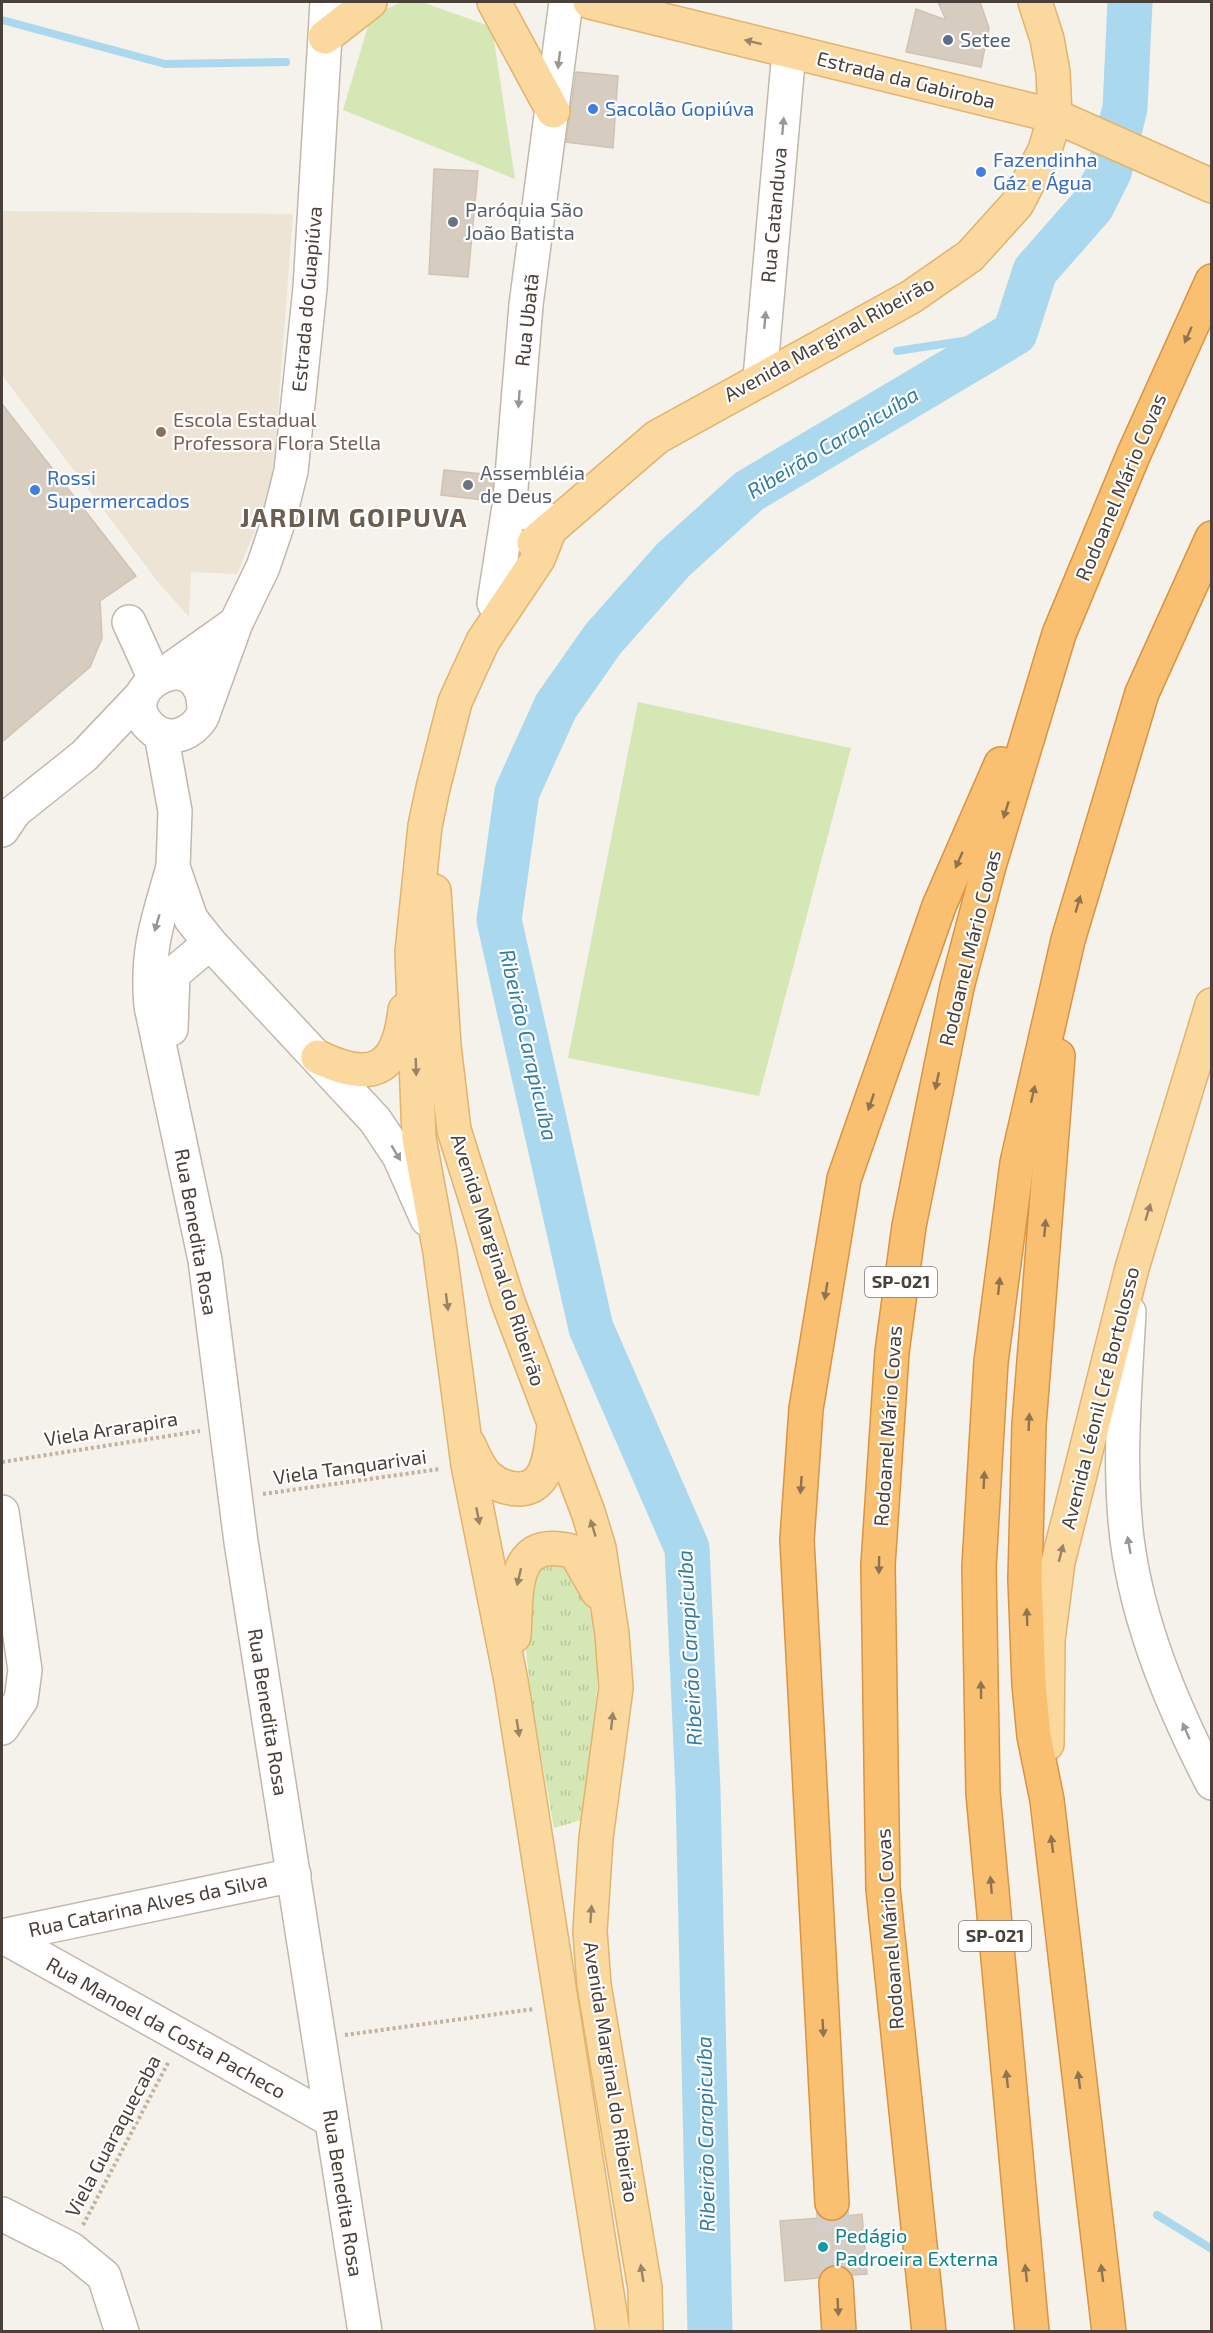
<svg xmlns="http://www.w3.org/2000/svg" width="1213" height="2333" font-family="'Exo 2',sans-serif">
<defs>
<pattern id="grass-tufts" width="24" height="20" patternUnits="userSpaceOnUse" patternTransform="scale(1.5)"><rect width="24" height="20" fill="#d5e7b5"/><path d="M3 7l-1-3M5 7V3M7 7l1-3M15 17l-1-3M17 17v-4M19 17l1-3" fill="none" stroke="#b8c79c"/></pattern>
</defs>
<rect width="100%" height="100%" fill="#f5f1eb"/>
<!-- education -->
<polygon fill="#ede4d5" points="2,211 293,214 272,489 237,574 191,572 189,617 158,582 2,375"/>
<!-- grass -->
<path fill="url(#grass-tufts)" d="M554 1560C560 1562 567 1564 571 1567 578 1573 581 1583 584 1592 611 1659 590 1749 581 1820L554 1828 532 1705 526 1650 537 1571Z"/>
<!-- green -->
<g fill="#d5e7b5">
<polygon points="402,2 425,3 492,27 515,179 343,110 371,16"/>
<polygon points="638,702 851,748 759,1096 568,1058"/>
</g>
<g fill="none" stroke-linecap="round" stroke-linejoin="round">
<!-- stream -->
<g stroke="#aad8ef" stroke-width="8">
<polyline points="2,20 165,64 286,62"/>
<polyline points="897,351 1015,333"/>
<polyline points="1157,2215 1212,2249"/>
</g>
<!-- river -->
<polyline stroke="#aad8ef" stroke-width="45" points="710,2332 698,1790 687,1548 591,1328 499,920 517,792 556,706 603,639 673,560 749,491 1015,333 1035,271 1092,206 1109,172 1125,108 1130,2"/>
</g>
<!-- building -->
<g fill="#d6ccc0" stroke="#d1c3b4" stroke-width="1.5">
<polygon points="938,2 980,2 989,28 981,67 906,52 916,9 946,20"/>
<polygon points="576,72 618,76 613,148 566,142"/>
<polygon points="434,169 478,171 468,277 429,274"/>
<polygon points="2,404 136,576 100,601 102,638 90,667 2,742"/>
<polygon points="444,470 493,475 491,501 441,495"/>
<polygon points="862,2214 867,2274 853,2275 845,2267 834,2264 825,2268 818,2278 785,2281 780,2221 821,2218 834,2222 845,2216"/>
</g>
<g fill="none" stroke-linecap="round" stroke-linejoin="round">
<!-- highway-tunnel -->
<polyline stroke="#d3cec7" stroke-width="33" stroke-dasharray="33 16" stroke-linecap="butt" points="832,2203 836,2283"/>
<defs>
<g id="minor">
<polyline points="760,378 789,51"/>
<polyline points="510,500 530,514 557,523"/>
<polyline points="494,603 510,500 526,305 566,2"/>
<polyline points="129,622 155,679"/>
<polyline points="164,674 236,623"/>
<path d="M204 708C201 636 103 692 155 731 172 743 193 732 202 717L236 623 263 567 278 523 291 471 310 288 327 2"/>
<polyline points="161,734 175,811 173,867 191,919 210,943 375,1120 399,1156 427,1219"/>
<polyline points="2,830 15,811 84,756 142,695"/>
<path d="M173 867C158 920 146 950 151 1006L205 1260 241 1542 365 2332"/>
<polyline points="171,1029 173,974 210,943"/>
<path d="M1129 1312C1125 1387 1118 1464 1127 1539 1138 1625 1173 1707 1212 1783"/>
<polyline points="2,1512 25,1670 21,1700 2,1728"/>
<polyline points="2,1936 331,2120"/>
<polyline points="2,1936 294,1875"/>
<polyline points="2,2214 71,2249 104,2276 122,2332"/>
</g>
<g id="major">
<polyline points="494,2 553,111"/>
<polyline points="590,2 1055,116 1212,186"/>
<polyline points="325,37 370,2"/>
<polyline points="550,529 538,559 483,641 470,669 455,702 433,788 425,826 412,952 417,1086 419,1138 440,1252 468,1465 511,1681 613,2332"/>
<polyline points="534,543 657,437 911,297 970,256 1017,204 1045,150 1055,116 1053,72 1047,39 1035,2"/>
<polyline points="434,891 444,1046 454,1130 508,1302 588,1512 599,1548 612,1634 616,1688 596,1838 590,1931 594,1985 645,2288 646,2332"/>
<path d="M318 1057C372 1083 398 1071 405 1010"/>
<path d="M469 1445C474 1456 479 1469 488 1477 501 1489 526 1495 539 1480 551 1467 551 1443 554 1427"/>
<path d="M514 1636C517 1590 510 1534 575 1552L598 1592"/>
<polyline points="1047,1744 1048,1640 1058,1562 1132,1268 1212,1005"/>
</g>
<g id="highway">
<polyline points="1058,1056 1029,1425 1025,1579 1029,1684 1034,1736 1047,1800 1109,2332"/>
<polyline points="832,2203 797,1540 806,1409 844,1179 939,906 1001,764"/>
<polyline points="836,2283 839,2332"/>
<polyline points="929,2332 883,1889 878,1565 892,1352 909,1226 957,987 989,866 1059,634 1133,456 1212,281"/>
<polyline points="1032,2332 983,1793 979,1567 991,1362 1017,1163 1068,940 1142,693 1212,538"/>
</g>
</defs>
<!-- minor casing -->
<use href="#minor" stroke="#c0b8ad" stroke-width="36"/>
<!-- major casing -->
<use href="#major" stroke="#e1b46d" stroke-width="36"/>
<!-- highway casing -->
<use href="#highway" stroke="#d99441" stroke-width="36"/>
<!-- path -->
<g stroke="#c2b29f" stroke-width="4" stroke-dasharray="3 3" stroke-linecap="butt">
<polyline points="2,1462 200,1431"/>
<polyline points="263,1494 440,1469"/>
<polyline points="345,2035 534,2009"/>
<polyline points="83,2225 169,2061"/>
</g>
<!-- minor -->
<use href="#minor" stroke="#fff" stroke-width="33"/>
<!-- major -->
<use href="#major" stroke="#fbd89e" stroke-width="33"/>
<!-- highway -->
<use href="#highway" stroke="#f9c071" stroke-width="33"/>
</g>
<!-- one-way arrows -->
<defs><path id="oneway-solid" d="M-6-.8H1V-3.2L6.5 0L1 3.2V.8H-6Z" transform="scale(1.5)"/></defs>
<g fill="#998566">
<use href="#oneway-solid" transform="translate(753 42) rotate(-166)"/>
<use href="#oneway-solid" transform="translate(416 1067) rotate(88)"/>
<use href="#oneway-solid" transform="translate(1148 1212) rotate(-73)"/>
<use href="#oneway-solid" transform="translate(447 1302) rotate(83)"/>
<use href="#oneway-solid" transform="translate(478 1516) rotate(79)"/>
<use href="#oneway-solid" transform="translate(593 1528) rotate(-107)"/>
<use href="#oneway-solid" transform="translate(1061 1553) rotate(-76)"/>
<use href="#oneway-solid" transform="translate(519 1577) rotate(103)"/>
<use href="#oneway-solid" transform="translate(612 1721) rotate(-84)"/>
<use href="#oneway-solid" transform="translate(518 1728) rotate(81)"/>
<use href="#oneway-solid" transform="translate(591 1914) rotate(-86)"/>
<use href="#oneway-solid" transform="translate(642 2273) rotate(-99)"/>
</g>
<g fill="#9b9692">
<use href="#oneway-solid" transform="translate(559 60) rotate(97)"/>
<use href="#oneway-solid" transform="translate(783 126) rotate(-85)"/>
<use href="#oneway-solid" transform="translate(765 320) rotate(-85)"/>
<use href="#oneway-solid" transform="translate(519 399) rotate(94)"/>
<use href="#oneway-solid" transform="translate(157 923) rotate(106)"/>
<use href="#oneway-solid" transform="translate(396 1153) rotate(59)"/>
<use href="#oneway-solid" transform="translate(1129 1545) rotate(-100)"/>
<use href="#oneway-solid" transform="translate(1186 1731) rotate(-114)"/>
</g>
<g fill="#8f744f">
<use href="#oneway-solid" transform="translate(1188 335) rotate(114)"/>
<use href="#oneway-solid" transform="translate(1006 810) rotate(107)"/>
<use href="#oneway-solid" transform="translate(959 860) rotate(114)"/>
<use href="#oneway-solid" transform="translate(1078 904) rotate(-74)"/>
<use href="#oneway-solid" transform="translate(937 1081) rotate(102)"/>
<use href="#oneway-solid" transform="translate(1033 1094) rotate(-77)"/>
<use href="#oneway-solid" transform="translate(871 1102) rotate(109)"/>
<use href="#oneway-solid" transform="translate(1045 1228) rotate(-85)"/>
<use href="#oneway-solid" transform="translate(999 1286) rotate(-84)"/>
<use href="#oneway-solid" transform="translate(826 1291) rotate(99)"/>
<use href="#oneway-solid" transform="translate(1029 1422) rotate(-87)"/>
<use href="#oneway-solid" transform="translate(984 1480) rotate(-87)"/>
<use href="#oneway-solid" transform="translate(801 1485) rotate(94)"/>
<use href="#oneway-solid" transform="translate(879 1565) rotate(91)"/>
<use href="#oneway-solid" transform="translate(1027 1617) rotate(-92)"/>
<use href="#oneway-solid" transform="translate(981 1690) rotate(-91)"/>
<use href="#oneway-solid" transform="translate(1052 1844) rotate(-97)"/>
<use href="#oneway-solid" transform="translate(991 1885) rotate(-95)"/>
<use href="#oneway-solid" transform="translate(823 2028) rotate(87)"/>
<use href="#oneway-solid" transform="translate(1007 2079) rotate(-96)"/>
<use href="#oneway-solid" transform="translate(1079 2080) rotate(-97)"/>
<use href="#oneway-solid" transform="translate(1026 2273) rotate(-96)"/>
<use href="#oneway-solid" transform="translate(1102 2273) rotate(-97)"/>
<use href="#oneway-solid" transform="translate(838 2307) rotate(87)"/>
</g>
<!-- markers -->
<circle fill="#5c6f8a" stroke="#fff" stroke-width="2" cx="948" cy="40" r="6"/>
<g fill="#3f7fe0" stroke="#fff" stroke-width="2">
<circle cx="593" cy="109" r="6"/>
<circle cx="981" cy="172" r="6"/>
<circle cx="35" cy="490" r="6"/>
</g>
<g fill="#6b7280" stroke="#fff" stroke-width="2">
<circle cx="453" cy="222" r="6"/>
<circle cx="468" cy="485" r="6"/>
</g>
<circle fill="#8d6e63" stroke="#fff" stroke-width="2" cx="161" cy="432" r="6"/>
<circle fill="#0f9aa8" stroke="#fff" stroke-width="2" cx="823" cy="2247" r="6"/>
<g text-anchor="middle" stroke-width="4.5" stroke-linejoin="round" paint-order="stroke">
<!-- shield labels -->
<g fill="#fff" stroke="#807a74" stroke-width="1.5">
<rect x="865" y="1267" width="72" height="30" rx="4.5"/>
<rect x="959" y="1921" width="72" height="30" rx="4.5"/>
</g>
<g font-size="18" font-weight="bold" fill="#494139">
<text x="901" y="1288">SP-021</text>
<text x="995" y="1942">SP-021</text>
</g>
<!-- service labels -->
<g font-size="20" fill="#4e5e75" stroke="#fff" text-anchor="start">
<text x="960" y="47">Setee</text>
</g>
<!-- street labels -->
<g font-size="20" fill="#494139" stroke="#fff">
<text transform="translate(906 80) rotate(14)" y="7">Estrada da Gabiroba</text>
<text transform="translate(774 215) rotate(-85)" y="7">Rua Catanduva</text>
<text transform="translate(307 299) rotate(-85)" y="7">Estrada do Guapiúva</text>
<text transform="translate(527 320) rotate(-84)" y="7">Rua Ubatã</text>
<text transform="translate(829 339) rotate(-29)" y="7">Avenida Marginal Ribeirão</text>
<text transform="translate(1121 487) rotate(-67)" y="7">Rodoanel Mário Covas</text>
<text transform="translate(970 948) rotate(-76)" y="7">Rodoanel Mário Covas</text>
<text transform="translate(196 1232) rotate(80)" y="7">Rua Benedita Rosa</text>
<text transform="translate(498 1260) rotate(72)" y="7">Avenida Marginal do Ribeirão</text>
<text transform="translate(1100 1398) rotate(-76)" y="7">Avenida Léonil Cré Bortolosso</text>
<text transform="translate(888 1426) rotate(-86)" y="7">Rodoanel Mário Covas</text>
<text transform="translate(111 1429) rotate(-9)" y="7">Viela Ararapira</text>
<text transform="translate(350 1467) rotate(-8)" y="7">Viela Tanquarivai</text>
<text transform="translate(268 1712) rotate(81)" y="7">Rua Benedita Rosa</text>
<text transform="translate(148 1905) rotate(-12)" y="7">Rua Catarina Alves da Silva</text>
<text transform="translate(890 1929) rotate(-94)" y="7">Rodoanel Mário Covas</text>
<text transform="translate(166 2028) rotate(29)" y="7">Rua Manoel da Costa Pacheco</text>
<text transform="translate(611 2072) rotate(81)" y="7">Avenida Marginal do Ribeirão</text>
<text transform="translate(113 2136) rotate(-62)" y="7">Viela Guaraquecaba</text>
<text transform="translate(343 2193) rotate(81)" y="7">Rua Benedita Rosa</text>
</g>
<!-- shop labels -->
<g font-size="20" fill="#366cbe" stroke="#fff" text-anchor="start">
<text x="605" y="116">Sacolão Gopiúva</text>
<text x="993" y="167">Fazendinha<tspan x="993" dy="23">Gáz e Água</tspan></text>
<text x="47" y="485">Rossi<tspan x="47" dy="23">Supermercados</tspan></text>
</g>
<!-- worship labels -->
<g font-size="20" fill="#5b616d" stroke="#fff" text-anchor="start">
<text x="465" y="217">Paróquia São<tspan x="465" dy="23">João Batista</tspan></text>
<text x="480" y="480">Assembléia<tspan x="480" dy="23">de Deus</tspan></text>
</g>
<!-- education labels -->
<g font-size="20" fill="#785e54" stroke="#fff" text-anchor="start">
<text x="173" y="427">Escola Estadual<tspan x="173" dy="23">Professora Flora Stella</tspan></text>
</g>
<!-- culture labels -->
<g font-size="20" fill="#0d838f" stroke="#fff" text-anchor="start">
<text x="835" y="2243">Pedágio<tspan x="835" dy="23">Padroeira Externa</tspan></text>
</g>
<!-- water labels -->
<g font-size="21" font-style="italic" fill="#307ca2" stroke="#fff">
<text transform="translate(833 443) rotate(-31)" y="7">Ribeirão Carapicuíba</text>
<text transform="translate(528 1045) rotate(77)" y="7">Ribeirão Carapicuíba</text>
<text transform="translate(690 1648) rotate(-93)" y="7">Ribeirão Carapicuíba</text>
<text transform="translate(706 2134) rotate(-91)" y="7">Ribeirão Carapicuíba</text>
</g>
<!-- district labels -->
<g font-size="26" font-weight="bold" letter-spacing="1.5" fill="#6b5e50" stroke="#fff">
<text x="354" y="527">JARDIM GOIPUVA</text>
</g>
</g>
<!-- border -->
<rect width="1213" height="2333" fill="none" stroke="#494139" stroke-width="6"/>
</svg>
